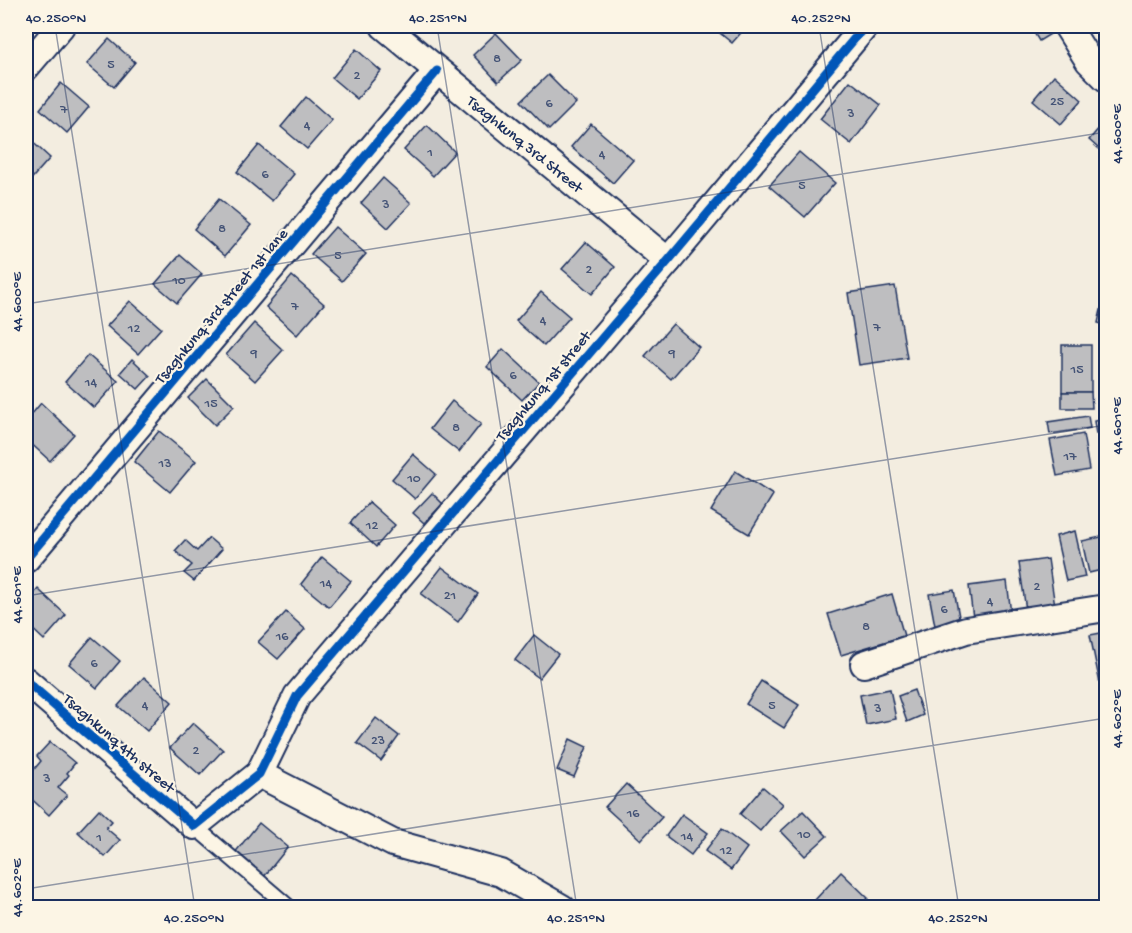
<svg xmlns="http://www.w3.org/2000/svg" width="1132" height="933" font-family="'Gochi Hand',sans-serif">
<rect width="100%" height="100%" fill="#f3ede0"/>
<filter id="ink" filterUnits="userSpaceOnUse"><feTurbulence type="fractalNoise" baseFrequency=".0167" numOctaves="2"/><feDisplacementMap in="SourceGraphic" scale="12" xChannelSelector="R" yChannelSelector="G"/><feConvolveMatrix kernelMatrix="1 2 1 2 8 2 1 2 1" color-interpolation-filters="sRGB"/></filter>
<g filter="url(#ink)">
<!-- building -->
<g fill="#bebec0" stroke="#1b2f5e" stroke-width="1.5">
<polygon points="720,26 747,26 732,43 716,30"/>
<polygon points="1030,26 1048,26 1052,33 1039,41"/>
<polygon points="496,33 522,60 498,82 473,55"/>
<polygon points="109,39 135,62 114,87 87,64"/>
<polygon points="356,49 381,71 357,99 332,78"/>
<polygon points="548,75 576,103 549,130 521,101"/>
<polygon points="1054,75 1082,100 1061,124 1033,100"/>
<polygon points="850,81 881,105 851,144 820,119"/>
<polygon points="61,83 89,107 67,133 40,109"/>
<polygon points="306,97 332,120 307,149 281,127"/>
<polygon points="1105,121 1106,122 1106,155 1089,140"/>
<polygon points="591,124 633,160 613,183 571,147"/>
<polygon points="427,125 455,152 433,176 404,150"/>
<polygon points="26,136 50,158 26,185"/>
<polygon points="259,145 294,174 272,201 237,172"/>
<polygon points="799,152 835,183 805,217 769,186"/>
<polygon points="383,178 411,203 388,228 361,203"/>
<polygon points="219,199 251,225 225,256 194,229"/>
<polygon points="335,227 366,254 342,281 311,254"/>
<polygon points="586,242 615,267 592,294 562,269"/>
<polygon points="180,255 202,274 177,303 155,284"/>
<polygon points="292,276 324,304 297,335 266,307"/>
<polygon points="895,286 907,358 859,365 848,293"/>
<polygon points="1106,288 1106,325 1098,323"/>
<polygon points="541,292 570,317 544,346 516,321"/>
<polygon points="130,301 161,328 138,354 107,326"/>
<polygon points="254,323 283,350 255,381 226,355"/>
<polygon points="673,324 699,347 671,379 645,356"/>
<rect x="1062" y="345" width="29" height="47"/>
<polygon points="503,349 539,382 522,400 487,367"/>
<polygon points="88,355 118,381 94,408 65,382"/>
<polygon points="132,359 150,376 138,389 120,373"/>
<polygon points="207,379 234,406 215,425 188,398"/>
<polygon points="1062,392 1091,392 1092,408 1062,408"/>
<polygon points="452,401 481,424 459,452 430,429"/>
<polygon points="41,403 74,434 50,461 26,439 26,421"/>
<polygon points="1088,416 1090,428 1050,434 1048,422"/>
<polygon points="1106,419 1106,432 1096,434 1094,421"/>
<polygon points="159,431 196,461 170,492 134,462"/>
<polygon points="1083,434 1089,470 1057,476 1050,440"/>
<polygon points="413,454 436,474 415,499 392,479"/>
<polygon points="735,471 773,495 749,534 711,511"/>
<polygon points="432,493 443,504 424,523 413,513"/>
<polygon points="369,502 395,525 376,547 350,523"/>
<polygon points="1075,531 1085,577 1066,581 1056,536"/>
<polygon points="1106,536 1106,569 1089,573 1082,541"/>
<polygon points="209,538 222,549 194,581 184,573 192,565 175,551 185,540 197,551"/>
<polygon points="322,557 351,581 329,607 301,584"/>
<polygon points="1048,559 1055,606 1026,610 1019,563"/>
<polygon points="442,567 478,594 458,622 421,594"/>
<polygon points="1007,581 1011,614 973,618 969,586"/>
<polygon points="38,589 66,615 44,640 26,623 26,603"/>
<polygon points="954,590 960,622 935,626 929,594"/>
<polygon points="892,594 904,636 841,655 828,614"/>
<polygon points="286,612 305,629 278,659 258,642"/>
<polygon points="1106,632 1106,703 1104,703 1090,635"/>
<polygon points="534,635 558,654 539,678 515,660"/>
<polygon points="92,637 120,661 97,688 69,664"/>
<polygon points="144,677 172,702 147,731 118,706"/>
<polygon points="761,681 799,705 784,728 746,704"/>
<polygon points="890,689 896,719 866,725 860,695"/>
<polygon points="914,690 923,715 907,722 898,696"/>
<polygon points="376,718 399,736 381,761 357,743"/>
<polygon points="193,723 223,750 200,775 170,748"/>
<polygon points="570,739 587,747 574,777 557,770"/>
<polygon points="50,742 75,763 67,773 69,775 58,788 67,795 49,815 26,794 26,779 41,761 37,756"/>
<polygon points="626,784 662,817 641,840 605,807"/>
<polygon points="763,787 783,804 760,831 740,814"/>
<polygon points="99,809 112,821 106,828 120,840 105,857 78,832"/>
<polygon points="803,811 827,836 805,856 781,831"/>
<polygon points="682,814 708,833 691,855 666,836"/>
<polygon points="259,823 288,847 263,878 233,855"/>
<polygon points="722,829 747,848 731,870 705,851"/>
<polygon points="841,872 868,898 859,908 821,908 814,901"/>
</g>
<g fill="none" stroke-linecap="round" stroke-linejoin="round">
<defs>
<polyline id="service" points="194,826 290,908"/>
<g id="minor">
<polyline points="384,26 668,261"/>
<polyline points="1067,26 1089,61 1106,78"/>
<polyline points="26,67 61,26"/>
<polyline points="26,559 437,71"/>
<polyline points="864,664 966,630 1106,608"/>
<polyline points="26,681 194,826 259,774 297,696 668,261 865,26"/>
<polyline points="259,774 393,843 501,873 562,908"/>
</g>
</defs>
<!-- service casing -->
<use href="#service" stroke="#1b2f5e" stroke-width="18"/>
<!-- minor casing -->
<use href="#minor" stroke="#1b2f5e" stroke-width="30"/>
<!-- service -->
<use href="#service" stroke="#fcf5e5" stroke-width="14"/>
<!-- minor -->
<use href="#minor" stroke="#fcf5e5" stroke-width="26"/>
<defs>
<g id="cycleway">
<polyline points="26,559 437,71"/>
<polyline points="26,681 194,826 259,774 297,696 668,261 865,26"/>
</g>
</defs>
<!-- cycleway casing -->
<use href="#cycleway" stroke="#fcf5e5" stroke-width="13"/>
<!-- cycleway -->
<use href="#cycleway" stroke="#0057b8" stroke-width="9"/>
</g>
</g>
<!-- ticks -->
<path fill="none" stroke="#1b2f5e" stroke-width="1.5" stroke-opacity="0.45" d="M55 26 195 908M437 26 577 908M819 26 959 908M26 304 1106 132M26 596 1106 425M26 889 1106 718"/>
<g text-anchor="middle" stroke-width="4.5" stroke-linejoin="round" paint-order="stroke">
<!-- number labels -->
<g font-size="14" fill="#445376">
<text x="497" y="62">8</text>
<text x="111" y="68">5</text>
<text x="357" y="79">2</text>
<text x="1057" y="105">25</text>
<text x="549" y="107">6</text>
<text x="64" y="113">7</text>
<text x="851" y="117">3</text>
<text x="307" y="129">4</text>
<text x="430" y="156">1</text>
<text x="602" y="158">4</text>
<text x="265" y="178">6</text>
<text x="802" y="189">5</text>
<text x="386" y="208">3</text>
<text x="222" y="232">8</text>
<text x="338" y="259">5</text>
<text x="589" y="273">2</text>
<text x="179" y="284">10</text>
<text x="295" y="310">7</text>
<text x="543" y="324">4</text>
<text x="877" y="331">7</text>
<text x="134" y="332">12</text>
<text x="254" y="357">9</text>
<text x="672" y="357">9</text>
<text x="1077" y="373">15</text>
<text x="513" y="379">6</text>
<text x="91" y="386">14</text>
<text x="211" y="407">15</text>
<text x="456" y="431">8</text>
<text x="1070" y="460">17</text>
<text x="165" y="467">13</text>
<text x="414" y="482">10</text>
<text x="372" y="529">12</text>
<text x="326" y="587">14</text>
<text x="1037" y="590">2</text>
<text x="450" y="599">21</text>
<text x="990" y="605">4</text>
<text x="944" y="613">6</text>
<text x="866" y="630">8</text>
<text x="282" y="640">16</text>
<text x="94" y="667">6</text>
<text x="145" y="709">4</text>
<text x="772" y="709">5</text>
<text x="878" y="712">3</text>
<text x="378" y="744">23</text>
<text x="196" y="754">2</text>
<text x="47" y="782">3</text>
<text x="633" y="817">16</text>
<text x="804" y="838">10</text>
<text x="687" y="840">14</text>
<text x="99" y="841">1</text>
<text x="726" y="854">12</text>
</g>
<!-- street labels -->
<g font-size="16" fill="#1b2f5e" stroke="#fcf5e5">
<text transform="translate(526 143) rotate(39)" y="6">Tsaghkunq 3rd Street</text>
<text transform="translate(220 305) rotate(-50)" y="6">Tsaghkunq 3rd street 1st lane</text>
<text transform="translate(542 385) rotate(-50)" y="6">Tsaghkunq 1st street</text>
<text transform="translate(120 742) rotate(41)" y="6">Tsaghkunq 4th street</text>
</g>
</g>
<!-- margin -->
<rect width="1132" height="933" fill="none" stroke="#fcf5e5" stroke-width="66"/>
<rect x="33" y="33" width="1066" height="867" fill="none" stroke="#1b2f5e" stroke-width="2"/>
<g font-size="15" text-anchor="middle" fill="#1b2f5e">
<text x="56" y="22">40.250°N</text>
<text x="438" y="22">40.251°N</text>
<text x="821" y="22">40.252°N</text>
<text transform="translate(1116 134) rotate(-90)" y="5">44.600°E</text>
<text transform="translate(16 302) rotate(-90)" y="5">44.600°E</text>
<text transform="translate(1116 426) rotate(-90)" y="5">44.601°E</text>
<text transform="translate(16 595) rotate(-90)" y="5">44.601°E</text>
<text transform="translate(1116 719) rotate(-90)" y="5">44.602°E</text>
<text transform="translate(16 888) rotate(-90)" y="5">44.602°E</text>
<text x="194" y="922">40.250°N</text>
<text x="576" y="922">40.251°N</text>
<text x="958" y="922">40.252°N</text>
</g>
</svg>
